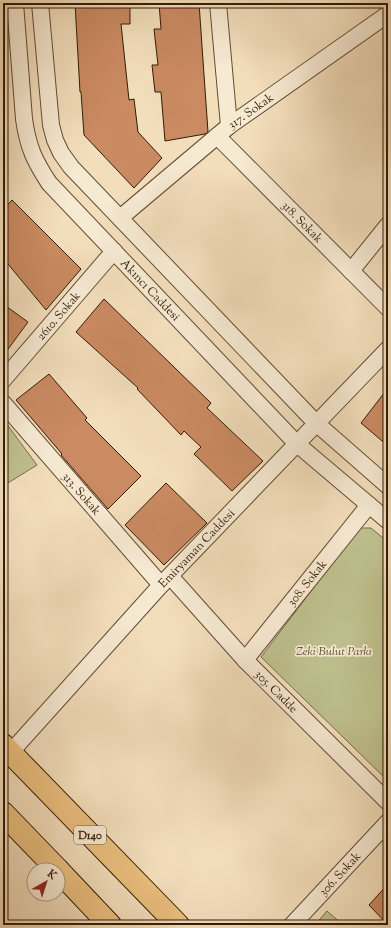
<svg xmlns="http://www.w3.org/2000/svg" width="391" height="928" font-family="'Sorts Mill Goudy',serif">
<rect width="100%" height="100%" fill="#f3debc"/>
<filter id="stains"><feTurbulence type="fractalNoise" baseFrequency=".005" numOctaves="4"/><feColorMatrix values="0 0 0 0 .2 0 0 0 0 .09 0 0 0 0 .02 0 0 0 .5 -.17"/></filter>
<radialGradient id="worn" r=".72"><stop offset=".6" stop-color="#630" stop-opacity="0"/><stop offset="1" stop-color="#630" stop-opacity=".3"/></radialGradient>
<!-- green -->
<g fill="#bec08e" stroke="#786e4a">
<polygon points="3,419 37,465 3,486"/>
<polygon points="359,528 371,528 388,542 388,781 261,657"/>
<polygon points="327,911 343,925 315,925"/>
</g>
<!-- building -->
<g fill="#ca8a62" stroke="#321c06">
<polygon points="75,3 130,3 130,24 121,24 129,100 134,99 138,132 162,158 134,188 84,135 81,92 80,92"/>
<polygon points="159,3 199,3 208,132 205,134 165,141 161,92 155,92 152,65 158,65 154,29 161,29"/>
<polygon points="12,200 81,269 46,310 3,258 3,210"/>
<polygon points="104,299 211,403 207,408 263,461 232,491 194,454 201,447 184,431 181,435 137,389 138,388 76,332"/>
<polygon points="3,304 28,322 3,356"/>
<polygon points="49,374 87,418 85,420 141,476 108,509 61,455 62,454 16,400"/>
<polygon points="388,388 388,446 361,423"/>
<polygon points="166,483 207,523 164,565 125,525"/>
<polygon points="388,884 388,925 369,905"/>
</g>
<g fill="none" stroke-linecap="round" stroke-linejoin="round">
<defs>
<g id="minor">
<path id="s1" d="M15 3 24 119C28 147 34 160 49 183L297 444 388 521"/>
<polyline points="40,3 51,125 55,140 61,153 71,167 316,423 388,486"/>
<polyline points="218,3 229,126"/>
<path id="s2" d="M217 136 388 308"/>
<path id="s3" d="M120 218 229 126 388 14"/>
<polyline points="351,271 388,225"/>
<path id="s4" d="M3 380 114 251"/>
<path id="s5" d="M3 403 161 585"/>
<path id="s6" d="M170 576 245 660 388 802"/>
<path id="s7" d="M245 660 369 505"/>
<path id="s8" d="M10 753 161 585 388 349"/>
<path id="s9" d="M292 925 388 822"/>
</g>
<g id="highway">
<polyline points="3,745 178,925"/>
<polyline points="3,813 58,870"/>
<polyline points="58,870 110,925"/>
</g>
</defs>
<!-- minor casing -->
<use href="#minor" stroke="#624c34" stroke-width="18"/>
<!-- highway casing -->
<use href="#highway" stroke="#321c06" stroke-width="24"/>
<!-- minor -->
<use href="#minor" stroke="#f7ead3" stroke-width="16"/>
<!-- highway -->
<use href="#highway" stroke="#eabf7e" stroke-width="22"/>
</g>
<g text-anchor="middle" stroke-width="3.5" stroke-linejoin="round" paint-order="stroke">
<!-- shield labels -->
<rect fill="#f7ead3" stroke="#6d5a44" stroke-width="1" x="74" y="826" width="32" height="18" rx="3"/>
<g font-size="11" font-weight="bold" fill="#321c06">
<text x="90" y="839">D140</text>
</g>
<!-- street labels -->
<g font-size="12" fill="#321c06" stroke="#f7ead3">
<text dy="4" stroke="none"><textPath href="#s3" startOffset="169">317. Sokak</textPath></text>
<text dy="4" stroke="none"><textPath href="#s2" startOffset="121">318. Sokak</textPath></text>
<text dy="4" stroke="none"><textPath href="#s1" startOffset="333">Akıncı Caddesi</textPath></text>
<text dy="4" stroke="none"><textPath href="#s4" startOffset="85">2610. Sokak</textPath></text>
<text dy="4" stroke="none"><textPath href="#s5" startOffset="120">313. Sokak</textPath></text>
<text dy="4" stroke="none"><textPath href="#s8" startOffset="277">Emiryaman Caddesi</textPath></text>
<text dy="4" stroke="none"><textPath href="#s7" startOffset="99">308. Sokak</textPath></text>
<text dy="4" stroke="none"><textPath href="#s6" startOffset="157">305. Cadde</textPath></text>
<text dy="4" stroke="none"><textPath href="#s9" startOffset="70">306. Sokak</textPath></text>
</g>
<!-- park labels -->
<g font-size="12" font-style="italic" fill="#5c4d2f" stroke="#f7ead3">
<text x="334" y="655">Zeki Bulut Parkı</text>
</g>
</g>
<!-- margin -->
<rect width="391" height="928" fill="none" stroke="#f3debc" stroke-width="16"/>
<rect x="4" y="4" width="383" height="920" fill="none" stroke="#321c06" stroke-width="2"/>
<rect x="8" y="8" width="375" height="912" fill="none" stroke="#321c06"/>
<!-- north arrow -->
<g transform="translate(46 882) rotate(39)"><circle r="19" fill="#f7ead3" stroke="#a89881"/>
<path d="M0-3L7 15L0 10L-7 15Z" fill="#8f2418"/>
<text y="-6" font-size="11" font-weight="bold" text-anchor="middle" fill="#321c06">K</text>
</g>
<rect width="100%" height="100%" filter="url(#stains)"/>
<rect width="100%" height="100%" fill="url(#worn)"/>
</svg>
